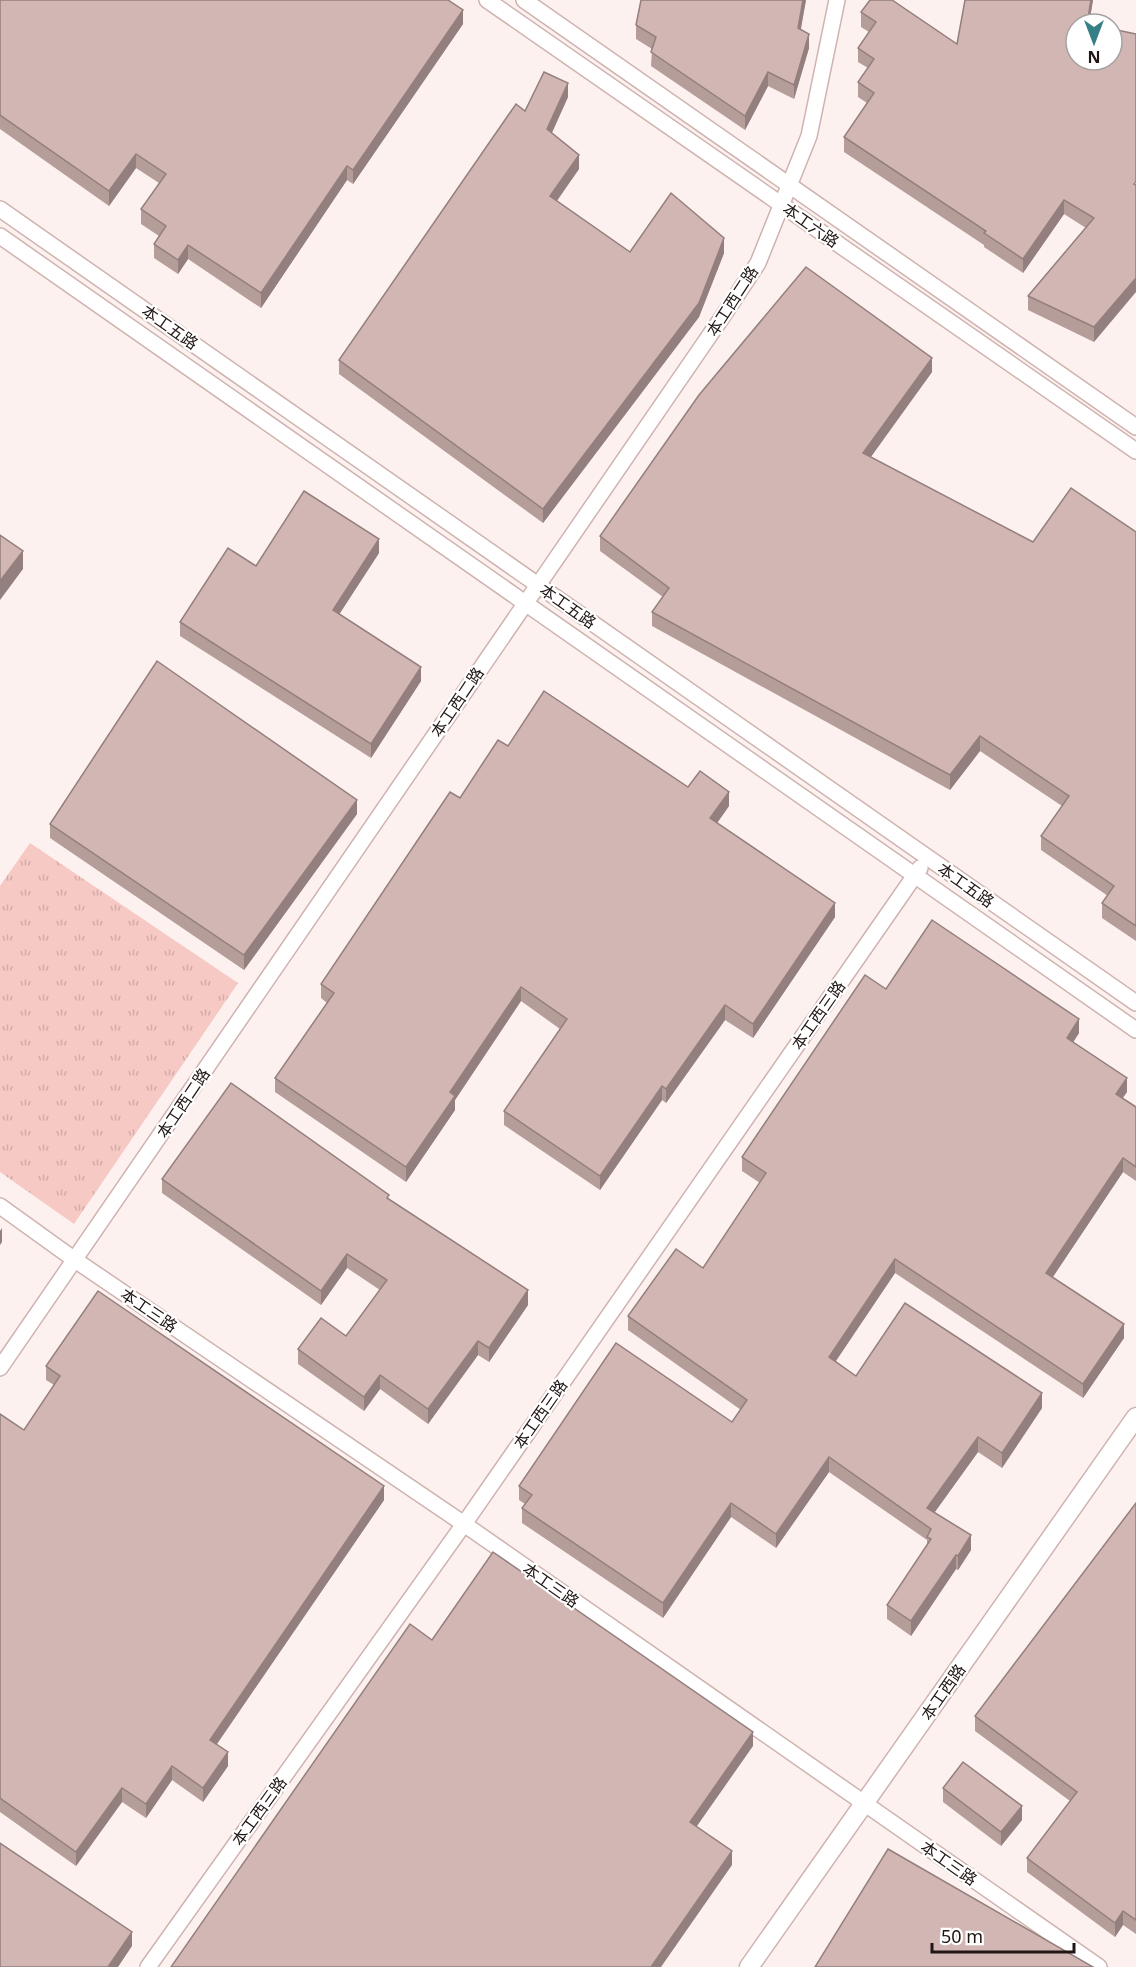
<svg xmlns="http://www.w3.org/2000/svg" width="1136" height="1967" font-family="'Noto Sans','Noto Sans TC',sans-serif">
<defs>
<pattern id="grass-tufts" width="24" height="20" patternUnits="userSpaceOnUse" patternTransform="scale(1.5)"><rect width="24" height="20" fill="#f6c9c4"/><path d="M3 7l-1-3M5 7V3M7 7l1-3M15 17l-1-3M17 17v-4M19 17l1-3" fill="none" stroke="#d3aca8"/></pattern>
</defs>
<rect width="100%" height="100%" fill="#fdf1ef"/>
<!-- grass -->
<polygon fill="url(#grass-tufts)" points="30,843 238,983 74,1224 0,1172 0,886"/>
<g fill="none" stroke-linecap="round" stroke-linejoin="round">
<defs>
<g id="minor">
<polyline points="487,0 1136,451"/>
<polyline points="524,0 1136,427"/>
<polyline points="0,209 1136,1003"/>
<polyline points="0,236 1136,1030"/>
<polyline points="0,1206 75,1260 464,1524 1099,1967"/>
<polyline points="0,1368 723,316 758,263 809,136 837,0"/>
<polyline points="148,1967 464,1524 920,868"/>
</g>
<polyline id="tertiary" points="749,1967 1136,1417"/>
</defs>
<!-- minor casing -->
<use href="#minor" stroke="#cfb3b0" stroke-width="18"/>
<!-- tertiary casing -->
<use href="#tertiary" stroke="#cfb3b0" stroke-width="21"/>
<!-- minor -->
<use href="#minor" stroke="#fff" stroke-width="15"/>
<!-- tertiary -->
<use href="#tertiary" stroke="#fff" stroke-width="18"/>
</g>
<!-- wall -->
<g fill="#b59d9a">
<polygon points="0,0 463,24 353,184 347,180 261,308 188,259 178,274 154,258 154,244 159,236 141,224 141,209 159,183 136,168 109,206 0,129"/>
<polygon points="641,0 806,0 801,29 809,48 794,99 768,86 745,130 651,66 652,49 636,39 636,25"/>
<polygon points="1093,0 1089,24 1076,24 1112,60 1094,342 1028,310 1028,296 1086,228 1064,214 1023,273 984,247 984,245 844,152 844,137 867,103 858,97 858,82 868,68 858,62 858,48 869,32 861,27 861,12 957,44"/>
<polygon points="568,97 552,133 579,169 556,201 630,252 724,253 699,317 543,523 339,374 339,360 525,111"/>
<polygon points="932,372 870,457 1033,542 1136,532 1136,941 1102,918 1102,903 1108,896 1041,850 1041,836 1062,806 980,751 950,790 652,626 652,612 663,597 600,551 600,536"/>
<polygon points="379,553 339,614 421,681 371,758 180,636 180,622 256,566"/>
<polygon points="508,746 688,787 729,806 717,823 835,917 753,1038 725,1020 666,1103 662,1100 600,1190 504,1125 504,1111 560,1029 521,1001 455,1100 455,1110 406,1182 275,1092 275,1078 327,1003 321,998 321,984 460,798"/>
<polygon points="357,814 244,970 50,838 50,824"/>
<polygon points="886,989 1079,1033 1073,1042 1127,1092 1122,1098 1136,1107 1136,1181 1123,1172 1053,1277 1124,1338 1083,1398 895,1273 836,1361 856,1376 1042,1408 1002,1468 978,1452 934,1513 971,1550 958,1570 956,1569 911,1636 887,1619 887,1605 927,1545 927,1540 829,1472 776,1548 731,1517 663,1618 522,1523 522,1508 525,1504 519,1500 519,1486 732,1422 741,1410 628,1330 628,1316 703,1268 760,1183 742,1171 742,1157"/>
<polygon points="162,1179 389,1199 528,1305 489,1362 478,1355 428,1424 380,1389 364,1411 298,1364 298,1349 346,1336 380,1290 347,1268 321,1305 162,1193"/>
<polygon points="46,1366 384,1500 217,1744 228,1766 203,1802 172,1780 146,1818 122,1802 76,1866 0,1812 0,1414 24,1430 54,1385 46,1380"/>
<polygon points="1136,1503 1136,1934 1123,1925 1115,1937 1027,1872 1027,1858 1070,1801 975,1731 975,1716"/>
<polygon points="943,1788 1022,1820 1001,1846 943,1802"/>
</g>
<!-- shaded-wall -->
<g fill="#937f7d">
<polygon points="803,0 806,0 798,43 798,28"/>
<polygon points="1091,0 1093,0 1089,24 1087,24"/>
<polygon points="463,10 463,24 353,184 353,170"/>
<polygon points="809,34 809,48 794,99 794,85"/>
<polygon points="768,72 768,86 745,130 745,116"/>
<polygon points="568,83 568,97 547,143 547,129"/>
<polygon points="136,154 136,168 109,206 109,191"/>
<polygon points="579,155 579,169 550,211 550,196"/>
<polygon points="347,166 347,180 261,308 261,293"/>
<polygon points="1064,200 1064,214 1023,273 1023,259"/>
<polygon points="724,238 724,253 699,317 543,523 543,509"/>
<polygon points="188,245 188,259 178,274 178,260"/>
<polygon points="1136,278 1136,292 1094,342 1094,327"/>
<polygon points="932,358 932,372 863,468 863,453"/>
<polygon points="379,539 379,553 333,624 333,610"/>
<polygon points="23,551 23,569 0,600 0,581"/>
<polygon points="421,667 421,681 371,758 371,744"/>
<polygon points="980,736 980,751 950,790 950,775"/>
<polygon points="729,792 729,806 710,833 710,818"/>
<polygon points="357,800 357,814 244,970 244,955"/>
<polygon points="835,903 835,917 753,1038 753,1024"/>
<polygon points="521,987 521,1001 455,1100 455,1110 406,1182 406,1167 450,1092"/>
<polygon points="725,1005 725,1020 666,1103 666,1089"/>
<polygon points="1079,1019 1079,1033 1067,1052 1067,1038"/>
<polygon points="1127,1078 1127,1092 1116,1108 1116,1094"/>
<polygon points="662,1086 662,1100 600,1190 600,1176"/>
<polygon points="1123,1158 1123,1172 1046,1287 1046,1273"/>
<polygon points="2,1228 2,1242 0,1245 0,1231"/>
<polygon points="347,1254 347,1268 321,1305 321,1291"/>
<polygon points="895,1259 895,1273 829,1371 829,1357"/>
<polygon points="528,1290 528,1305 489,1362 489,1348"/>
<polygon points="1124,1324 1124,1338 1083,1398 1083,1384"/>
<polygon points="478,1341 478,1355 428,1424 428,1409"/>
<polygon points="380,1375 380,1389 364,1411 364,1397"/>
<polygon points="1042,1393 1042,1408 1002,1468 1002,1453"/>
<polygon points="978,1437 978,1452 927,1523 927,1508"/>
<polygon points="829,1457 829,1472 776,1548 776,1534"/>
<polygon points="384,1486 384,1500 210,1754 210,1740"/>
<polygon points="731,1503 731,1517 663,1618 663,1603"/>
<polygon points="971,1535 971,1550 958,1570 958,1556"/>
<polygon points="956,1555 956,1569 911,1636 911,1621"/>
<polygon points="753,1732 753,1746 690,1836 690,1822"/>
<polygon points="228,1752 228,1766 203,1802 203,1788"/>
<polygon points="172,1766 172,1780 146,1818 146,1804"/>
<polygon points="122,1788 122,1802 76,1866 76,1852"/>
<polygon points="1022,1806 1022,1820 1001,1846 1001,1832"/>
<polygon points="732,1851 732,1865 661,1967 651,1967"/>
<polygon points="1123,1911 1123,1925 1115,1937 1115,1923"/>
<polygon points="132,1932 132,1946 118,1967 108,1967"/>
</g>
<!-- building -->
<g fill="#d2b6b3" stroke="#937f7d" stroke-width="1.5">
<polygon points="0,0 448,0 463,10 353,170 347,166 261,293 188,245 178,260 154,244 166,226 141,209 166,174 136,154 109,191 0,115"/>
<polygon points="641,0 803,0 798,28 809,34 794,85 768,72 745,116 651,52 656,37 636,25"/>
<polygon points="870,0 892,0 957,44 965,0 1091,0 1087,24 1076,24 1076,60 1112,60 1112,29 1136,34 1136,182 1134,184 1136,185 1136,278 1094,327 1028,296 1094,218 1064,200 1023,259 984,233 986,231 844,137 874,93 858,82 874,59 858,48 876,22 861,12"/>
<polygon points="544,72 568,83 547,129 579,155 550,196 630,252 671,193 724,238 699,303 543,509 339,360 516,104 525,111"/>
<polygon points="806,267 932,358 863,453 1033,542 1071,488 1136,532 1136,926 1102,903 1114,886 1041,836 1069,796 980,736 950,775 652,612 669,588 600,536 699,395"/>
<polygon points="304,491 379,539 333,610 421,667 371,744 180,622 228,548 256,566"/>
<polygon points="0,535 23,551 0,581"/>
<polygon points="157,661 357,800 244,955 50,824"/>
<polygon points="544,691 688,787 700,771 729,792 710,818 835,903 753,1024 725,1005 666,1089 662,1086 600,1176 504,1111 567,1019 521,987 450,1092 455,1096 406,1167 275,1078 334,993 321,984 450,792 460,798 498,740 508,746"/>
<polygon points="932,920 1079,1019 1067,1038 1127,1078 1116,1094 1136,1107 1136,1167 1123,1158 1046,1273 1124,1324 1083,1384 895,1259 829,1357 856,1376 905,1303 1042,1393 1002,1453 978,1437 927,1508 971,1535 958,1556 956,1555 911,1621 887,1605 931,1539 927,1537 931,1529 829,1457 776,1534 731,1503 663,1603 522,1508 532,1495 519,1486 616,1343 732,1422 747,1400 628,1316 676,1249 703,1268 766,1173 742,1157 865,975 886,989"/>
<polygon points="231,1083 389,1195 387,1198 528,1290 489,1348 478,1341 428,1409 380,1375 364,1397 298,1349 321,1318 346,1336 387,1280 347,1254 321,1291 162,1179"/>
<polygon points="98,1291 384,1486 210,1740 228,1752 203,1788 172,1766 146,1804 122,1788 76,1852 0,1798 0,1414 24,1430 60,1376 46,1366"/>
<polygon points="1136,1503 1136,1920 1123,1911 1115,1923 1027,1858 1077,1792 975,1716"/>
<polygon points="493,1552 753,1732 690,1822 732,1851 651,1967 171,1967 410,1624 432,1640"/>
<polygon points="963,1762 1022,1806 1001,1832 943,1788"/>
<polygon points="0,1843 132,1932 108,1967 0,1967"/>
<polygon points="888,1849 1093,1967 815,1967"/>
</g>
<g text-anchor="middle" stroke-width="4.5" stroke-linejoin="round" paint-order="stroke">
<!-- street labels -->
<g font-size="16" fill="#201615" stroke="#fff">
<text transform="translate(811 225) rotate(35)" y="6">本工六路</text>
<text transform="translate(732 301) rotate(-57)" y="6">本工西二路</text>
<text transform="translate(170 327) rotate(35)" y="6">本工五路</text>
<text transform="translate(568 606) rotate(35)" y="6">本工五路</text>
<text transform="translate(457 702) rotate(-56)" y="6">本工西二路</text>
<text transform="translate(966 885) rotate(35)" y="6">本工五路</text>
<text transform="translate(818 1015) rotate(-55)" y="6">本工西三路</text>
<text transform="translate(183 1103) rotate(-56)" y="6">本工西二路</text>
<text transform="translate(149 1310) rotate(34)" y="6">本工三路</text>
<text transform="translate(540 1414) rotate(-55)" y="6">本工西三路</text>
<text transform="translate(551 1585) rotate(35)" y="6">本工三路</text>
<text transform="translate(943 1692) rotate(-55)" y="6">本工西路</text>
<text transform="translate(259 1811) rotate(-54)" y="6">本工西三路</text>
<text transform="translate(949 1863) rotate(35)" y="6">本工三路</text>
</g>
</g>
<!-- north arrow -->
<g transform="translate(1094 42) rotate(180)"><circle r="28" fill="#ffffff" stroke="#a6a2a1" stroke-width="1.5"/>
<path d="M0-4.5L10 22L0 15L-10 22Z" fill="#377f87"/>
<text y="-9" font-size="16" font-weight="bold" text-anchor="middle" fill="#201615">N</text>
</g>
<!-- scale -->
<path d="M932 1943v9h142v-9" fill="none" stroke="#201615" stroke-width="3"/>
<text x="941" y="1943" font-size="18" fill="#201615" stroke="#ffffff" stroke-width="4.5" paint-order="stroke">50 m</text>
</svg>
